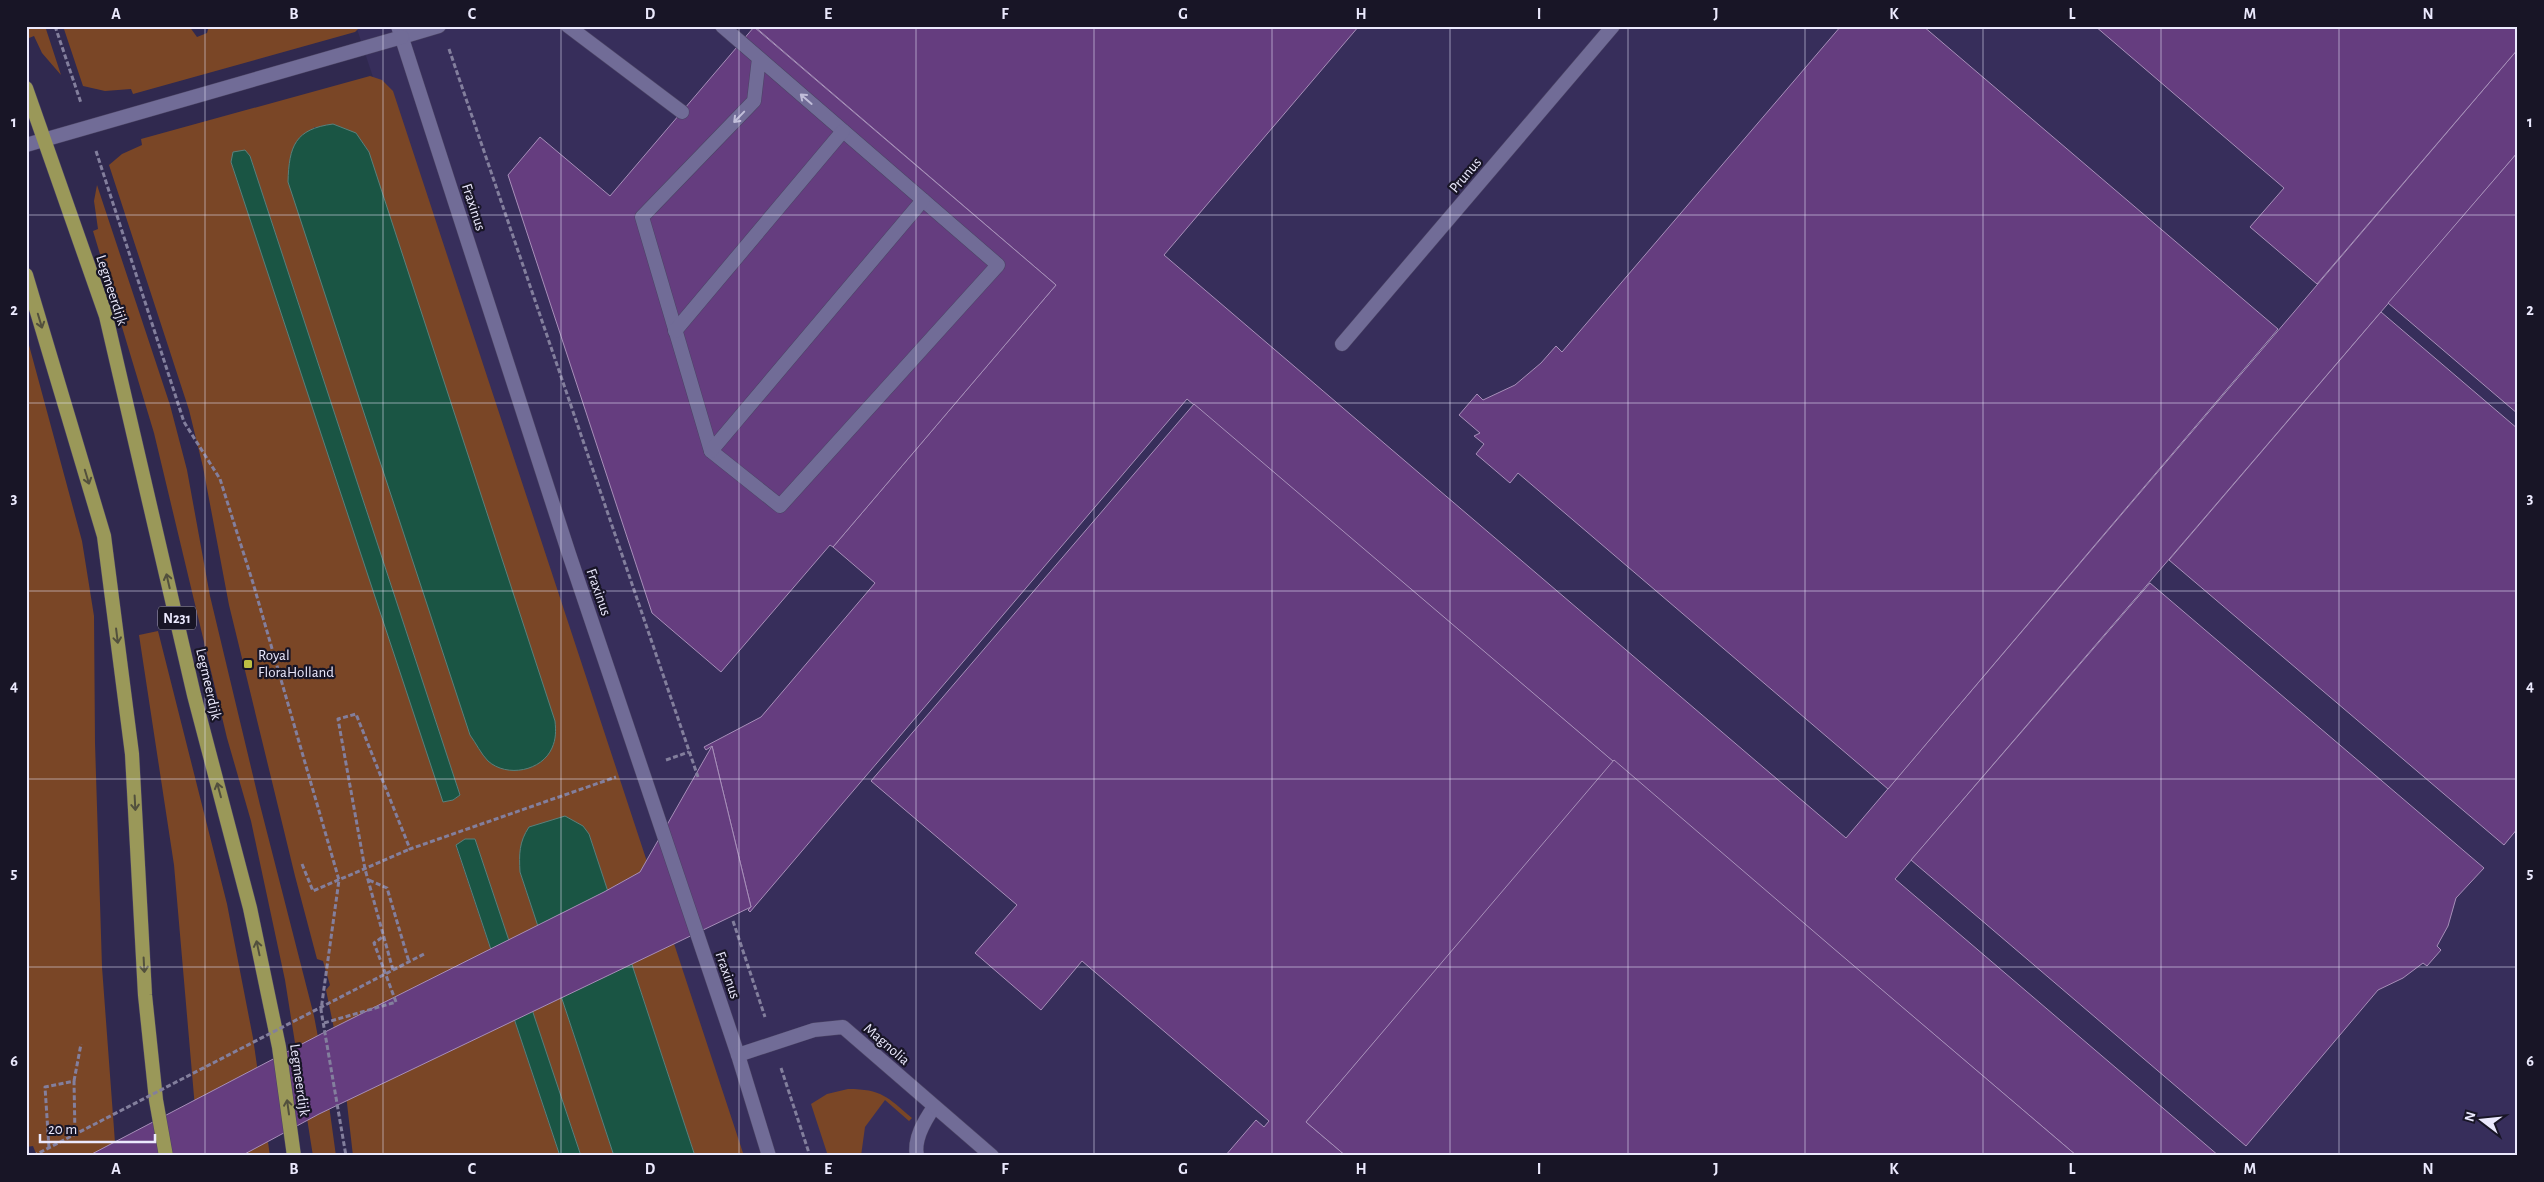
<svg xmlns="http://www.w3.org/2000/svg" width="2544" height="1182" font-family="'Alegreya Sans',sans-serif">
<rect width="100%" height="100%" fill="#30294f"/>
<!-- built -->
<polygon fill="#372e5b" points="356,26 2518,26 2518,1156 732,1156"/>
<!-- green -->
<g fill="#7a4626" fill-rule="evenodd">
<polygon points="26,26 45,26 61,75 42,53 34,36 29,38"/>
<polygon points="63,26 189,26 197,37 207,33 209,26 361,26 355,32 133,94 131,89 105,91 83,86"/>
<path d="M370 76 382 80 393 91 744 1156H695L589 834 520 872 614 1156H581L475 839H465L456 846 560 1156H353L344 1077 326 990 330 985 323 961 317 959 295 876 229 605 203 467 189 410 109 165 122 154 142 145 141 139ZM315 127 356 133 369 152 298 140ZM250 156 460 795 453 800 443 801 231 162Z"/>
<polygon points="97,185 170,405 187,470 210,596 260,805 314,1016 324,1069 336,1156 313,1156 285,980 251,821 227,738 154,433 93,231 98,229 94,201"/>
<polygon points="26,334 82,541 94,616 95,743 102,967 116,1156 37,1156 33,1146 26,1147"/>
<polygon points="158,631 227,904 253,1038 270,1156 209,1156 195,1108 174,865 139,635"/>
<path d="M848 1089C882 1089 887 1097 912 1118L909 1121 885 1100 865 1127 861 1156H828L811 1104 827 1094Z"/>
</g>
<!-- water -->
<g fill="#1a5544" stroke="#59817c">
<path d="M333 124 356 133 369 152 555 721C556 731 556 739 552 748 542 771 507 778 488 761 481 754 476 743 470 735L288 182C289 146 295 129 333 124Z"/>
<polygon points="245,150 250,156 460,795 453,800 443,802 231,162 233,152"/>
<path d="M565 816 583 826 589 834 695 1156H614L520 872C519 854 519 842 529 827Z"/>
<polygon points="465,839 475,839 581,1156 560,1156 456,845"/>
</g>
<!-- building -->
<g fill="#653d7f" stroke="#a78fb9">
<polygon points="1359,26 1164,255 1846,838 2518,49 2518,152 1895,879 2219,1156 2077,1156 1187,399 750,912 748,910 751,907 712,746 706,750 704,747 761,717 875,583 833,547 1056,285 754,26"/>
<polygon points="1841,26 1923,26 2278,329 1888,789 1518,473 1510,483 1476,454 1484,444 1474,436 1480,433 1459,415 1477,394 1483,400 1515,385 1541,363 1556,346 1562,352"/>
<polygon points="2095,26 2518,26 2518,49 2317,284 2250,227 2284,188"/>
<polygon points="754,27 1056,285 833,547 830,545 721,672 652,613 508,175 540,137 610,196"/>
<polygon points="2518,152 2518,414 2388,303"/>
<polygon points="2381,312 2518,429 2518,828 2504,845 2169,560"/>
<polygon points="1194,404 1614,762 1306,1122 1346,1156 1225,1156 1256,1120 1264,1127 1269,1121 1082,961 1041,1010 975,953 1017,905 871,781"/>
<polygon points="2150,583 2484,868 2456,898 2448,926 2437,946 2441,950 2427,966 2423,963 2403,978 2378,990 2246,1146 1911,860"/>
<polygon points="712,746 751,907 319,1114 241,1156 88,1156 321,1034 604,892 640,872"/>
<polygon points="1614,760 1833,948 2077,1156 1346,1156 1306,1122"/>
</g>
<g fill="none" stroke-linecap="round" stroke-linejoin="round">
<defs>
<g id="service">
<polyline points="568,26 682,112"/>
<polyline points="722,26 759,58 998,265 780,506 711,451 642,217 754,101 759,58"/>
<polyline points="402,37 439,26"/>
<polyline points="675,331 843,131"/>
<polyline points="711,451 923,200"/>
<path d="M917 1156C913 1139 925 1120 934 1107"/>
</g>
<g id="minor">
<polyline points="398,26 569,554 738,1055 769,1156"/>
<polyline points="26,145 402,37"/>
<polyline points="1342,344 1613,26"/>
<polyline points="738,1055 814,1030 843,1027 992,1156"/>
</g>
<g id="primary">
<polyline points="26,88 106,316 194,695 250,908 279,1047 294,1156"/>
<polyline points="26,275 104,536 132,754 145,995 156,1100 166,1156"/>
</g>
</defs>
<!-- service casing -->
<use href="#service" stroke="#4b4464" stroke-width="15"/>
<!-- minor casing -->
<use href="#minor" stroke="#4b4464" stroke-width="15"/>
<!-- primary casing -->
<use href="#primary" stroke="#4b4464" stroke-width="15"/>
<!-- path -->
<g stroke="#837f9d" stroke-width="3" stroke-dasharray="5 2.5" stroke-linecap="butt">
<polyline points="55,26 81,103"/>
<polyline points="449,49 698,777"/>
<polyline points="96,151 184,422 220,479 253,583 339,880 321,1010 346,1156"/>
<polyline points="666,760 689,752"/>
<polyline points="302,864 313,891 410,849"/>
<polyline points="369,880 387,888 409,962"/>
<polyline points="733,921 765,1017"/>
<polyline points="393,970 365,869 338,719 356,714 410,849 616,777"/>
<polyline points="324,1023 396,1002 374,943 384,936"/>
<polyline points="781,1068 810,1156"/>
<polyline points="74,1081 81,1044"/>
<polyline points="49,1148 45,1087 74,1081 75,1135"/>
</g>
<!-- service -->
<use href="#service" stroke="#716c97" stroke-width="14"/>
<!-- minor -->
<use href="#minor" stroke="#716c97" stroke-width="14"/>
<!-- primary -->
<use href="#primary" stroke="#9a9859" stroke-width="14"/>
<!-- path-bridge -->
<polyline stroke="#837f9d" stroke-width="3" stroke-dasharray="5 2.5" stroke-linecap="butt" points="33,1156 424,954"/>
</g>
<!-- one-way arrows -->
<defs><path id="oneway-shaft" d="M-6 0H5M1.5-3L5.5 0L1.5 3" fill="none" stroke-width="1.6" stroke-linecap="round" stroke-linejoin="round" transform="scale(1.25)"/></defs>
<g stroke="#c0bdd9">
<use href="#oneway-shaft" transform="translate(806 99) rotate(-139)"/>
<use href="#oneway-shaft" transform="translate(739 117) rotate(134)"/>
</g>
<g stroke="#52503d">
<use href="#oneway-shaft" transform="translate(40 321) rotate(73)"/>
<use href="#oneway-shaft" transform="translate(87 477) rotate(73)"/>
<use href="#oneway-shaft" transform="translate(168 581) rotate(-103)"/>
<use href="#oneway-shaft" transform="translate(117 636) rotate(83)"/>
<use href="#oneway-shaft" transform="translate(219 790) rotate(-105)"/>
<use href="#oneway-shaft" transform="translate(135 803) rotate(87)"/>
<use href="#oneway-shaft" transform="translate(258 948) rotate(-102)"/>
<use href="#oneway-shaft" transform="translate(144 965) rotate(87)"/>
<use href="#oneway-shaft" transform="translate(288 1107) rotate(-98)"/>
</g>
<!-- grid -->
<path fill="none" stroke="#ebe9fd" stroke-width="1" stroke-opacity="0.55" d="M205 26V1156M383 26V1156M561 26V1156M739 26V1156M916 26V1156M1094 26V1156M1272 26V1156M1450 26V1156M1628 26V1156M1805 26V1156M1983 26V1156M2161 26V1156M2339 26V1156M26 215H2518M26 403H2518M26 591H2518M26 779H2518M26 967H2518"/>
<!-- markers -->
<rect fill="#bdbf43" stroke="#181526" stroke-width="2" x="243" y="659" width="10" height="10" rx="2.5"/>
<g text-anchor="middle" stroke-width="4.5" stroke-linejoin="round" paint-order="stroke">
<!-- shield labels -->
<rect fill="#181526" stroke="#aca9bc" stroke-width="1" x="158" y="606.5" width="38" height="23" rx="4"/>
<g font-size="14" font-weight="bold" fill="#ebe9fd">
<text x="177" y="623">N231</text>
</g>
<!-- street labels -->
<g font-size="15" fill="#ebe9fd" stroke="#181526">
<text transform="translate(1465 175) rotate(-50)" y="5">Prunus</text>
<text transform="translate(474 207) rotate(72)" y="5">Fraxinus</text>
<text transform="translate(112 290) rotate(72)" y="5">Legmeerdijk</text>
<text transform="translate(599 592) rotate(71)" y="5">Fraxinus</text>
<text transform="translate(209 684) rotate(77)" y="5">Legmeerdijk</text>
<text transform="translate(728 975) rotate(71)" y="5">Fraxinus</text>
<text transform="translate(887 1044) rotate(41)" y="5">Magnolia</text>
<text transform="translate(300 1080) rotate(82)" y="5">Legmeerdijk</text>
</g>
<!-- poi labels -->
<g font-size="15" fill="#ebe9fd" stroke="#181526" text-anchor="start">
<text x="258" y="660">Royal<tspan x="258" dy="17">FloraHolland</tspan></text>
</g>
</g>
<!-- border -->
<rect width="2544" height="1182" fill="none" stroke="#181526" stroke-width="55"/>
<!-- north arrow -->
<g transform="translate(2482 1120) rotate(286)" stroke="#181526" stroke-width="4" paint-order="stroke">
<path d="M0-4L9 19L0 12L-9 19Z" fill="#ebe9fd"/>
<text y="-8" font-size="14" font-weight="bold" text-anchor="middle" fill="#ebe9fd">N</text>
</g>
<!-- scale -->
<path d="M40 1134v8h115v-8" fill="none" stroke="#ebe9fd" stroke-width="2.5"/>
<text x="48" y="1134" font-size="15" fill="#ebe9fd" stroke="#181526" stroke-width="4" paint-order="stroke">20 m</text>
<rect x="28" y="28" width="2488" height="1126" fill="none" stroke="#ebe9fd" stroke-width="2"/>
<g font-size="16" text-anchor="middle" font-weight="bold" fill="#ebe9fd">
<text x="116" y="19">A</text>
<text x="294" y="19">B</text>
<text x="472" y="19">C</text>
<text x="650" y="19">D</text>
<text x="828" y="19">E</text>
<text x="1005" y="19">F</text>
<text x="1183" y="19">G</text>
<text x="1361" y="19">H</text>
<text x="1539" y="19">I</text>
<text x="1716" y="19">J</text>
<text x="1894" y="19">K</text>
<text x="2072" y="19">L</text>
<text x="2250" y="19">M</text>
<text x="2428" y="19">N</text>
<text x="14" y="127">1</text>
<text x="2530" y="127">1</text>
<text x="14" y="315">2</text>
<text x="2530" y="315">2</text>
<text x="14" y="503">3</text>
<text x="2530" y="503">3</text>
<text x="14" y="691">4</text>
<text x="2530" y="691">4</text>
<text x="14" y="878">5</text>
<text x="2530" y="878">5</text>
<text x="14" y="1066">6</text>
<text x="2530" y="1066">6</text>
<text x="116" y="1174">A</text>
<text x="294" y="1174">B</text>
<text x="472" y="1174">C</text>
<text x="650" y="1174">D</text>
<text x="828" y="1174">E</text>
<text x="1005" y="1174">F</text>
<text x="1183" y="1174">G</text>
<text x="1361" y="1174">H</text>
<text x="1539" y="1174">I</text>
<text x="1716" y="1174">J</text>
<text x="1894" y="1174">K</text>
<text x="2072" y="1174">L</text>
<text x="2250" y="1174">M</text>
<text x="2428" y="1174">N</text>
</g>
</svg>
